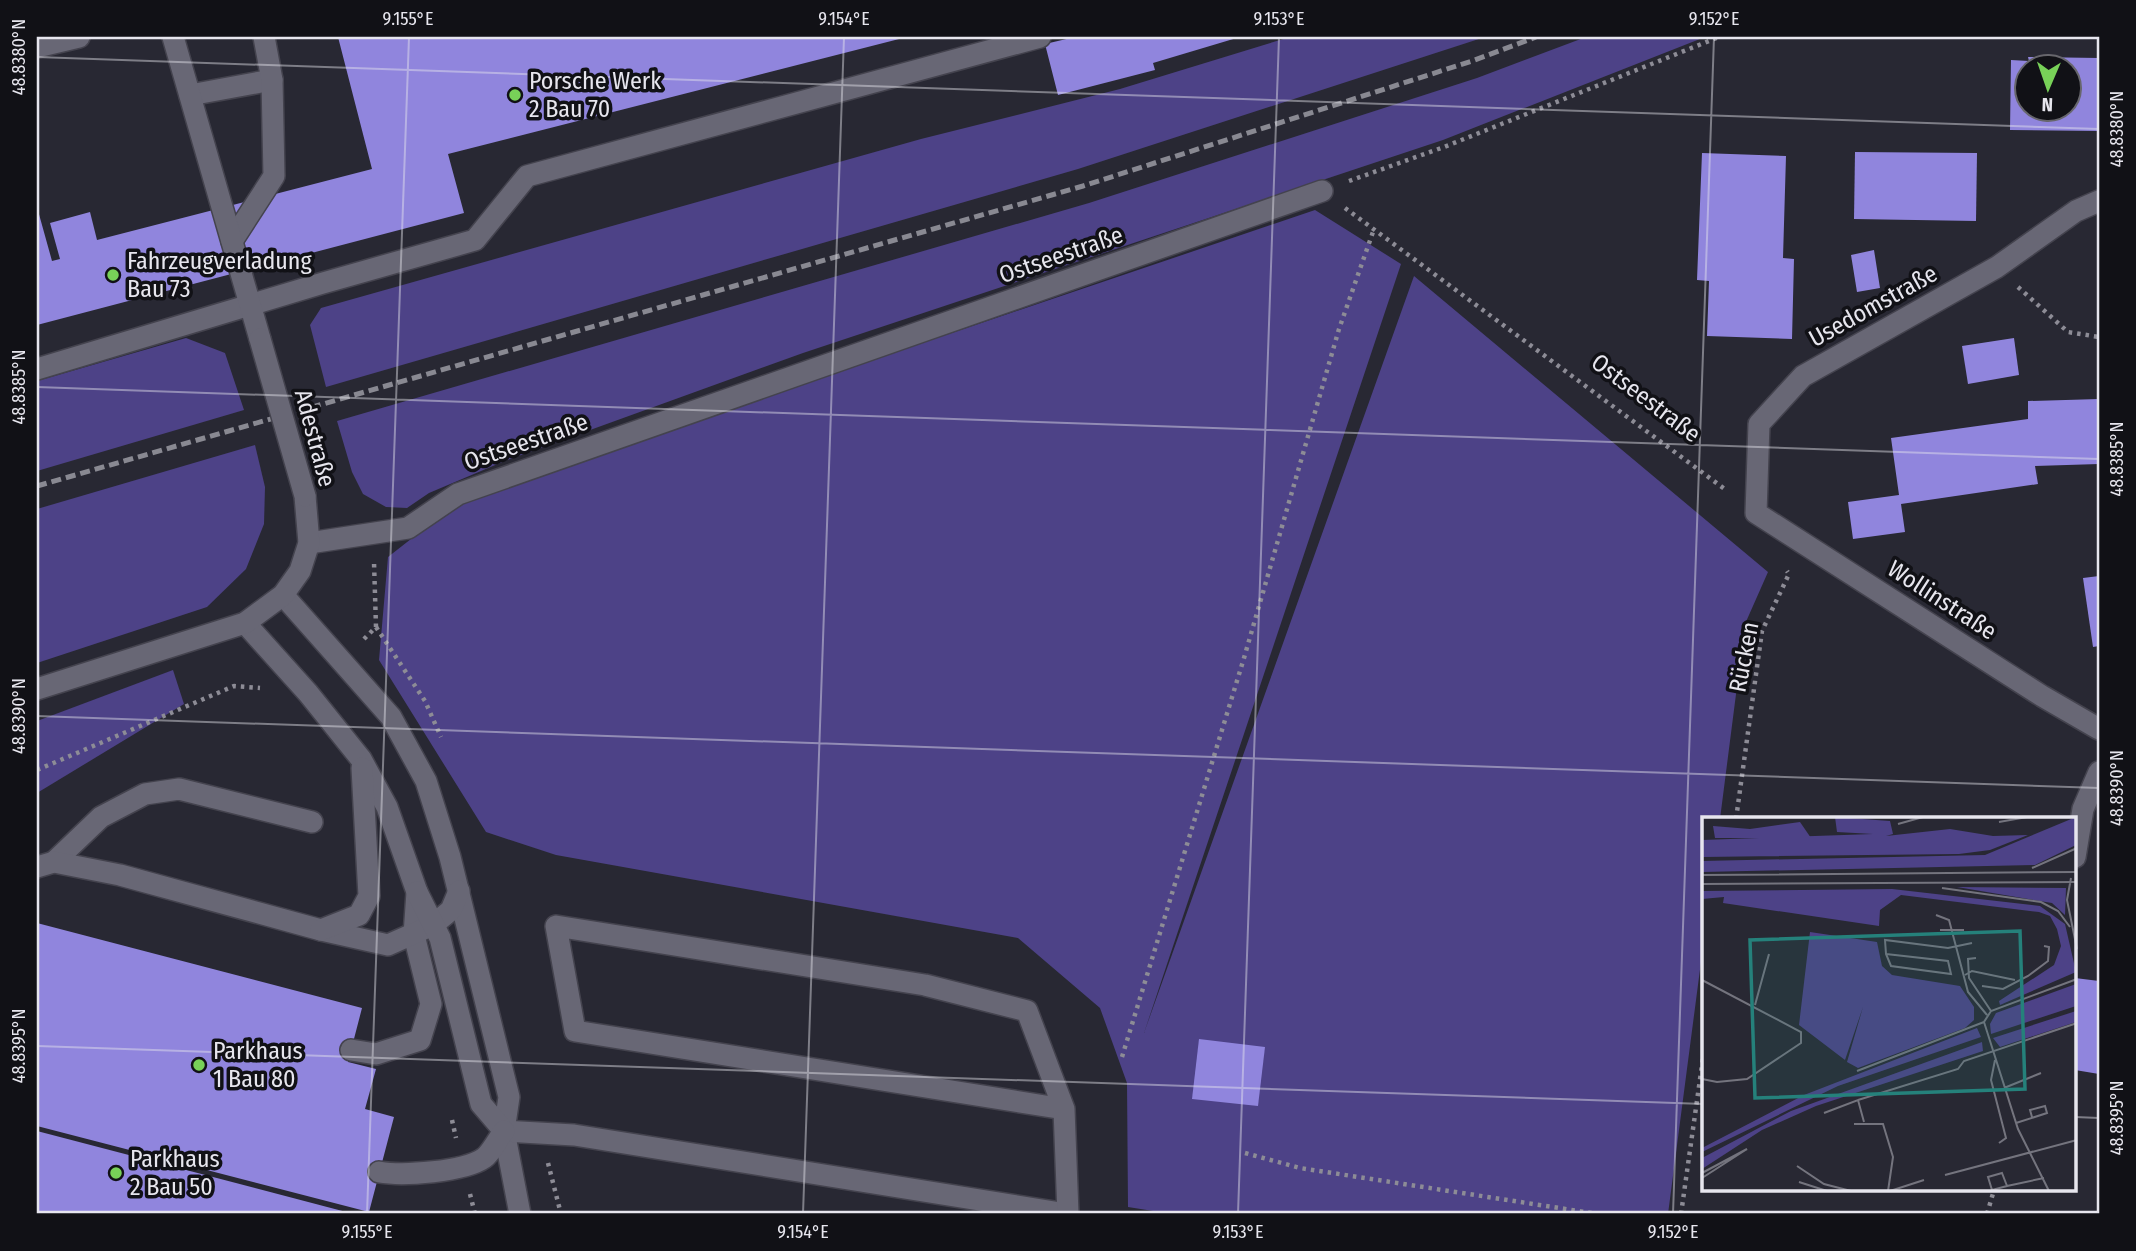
<svg xmlns="http://www.w3.org/2000/svg" width="2136" height="1251" font-family="'Fira Sans Condensed',sans-serif">
<rect width="100%" height="100%" fill="#282833"/>
<!-- green -->
<g fill="#4d4287">
<polygon points="1290,37 1485,37 1078,169 326,387 310,325 321,308 921,139 1120,89"/>
<polygon points="1586,37 1705,37 1443,140 803,353 507,460 429,493 407,508 386,507 363,494 352,472 337,421 1089,203 1477,78"/>
<polygon points="1315,210 1401,264 1144,1033 1414,276 1768,572 1745,624 1720,819 1704,819 1704,939 1668,1214 1172,1214 1128,1207 1127,1083 1100,1008 1018,938 556,855 486,832 379,660 388,557 462,499"/>
<polygon points="186,338 225,353 244,410 37,471 37,381"/>
<polygon points="255,445 265,487 264,524 246,569 207,607 37,663 37,509"/>
<polygon points="173,670 184,704 37,793 37,721"/>
</g>
<!-- building -->
<g fill="#9085dd" fill-rule="evenodd">
<polygon points="338,37 903,37 903,38 448,154 464,213 37,325 37,207 52,261 60,259 50,223 90,212 97,240 372,169"/>
<polygon points="1075,37 1240,37 1153,63 1155,70 1058,95 1045,44"/>
<path d="M2028 57 2099 58V131L2010 130 2011 60 2029 61ZM2028 66H2070V108H2028Z"/>
<polygon points="1855,152 1977,153 1976,221 1854,219"/>
<polygon points="1702,153 1786,156 1783,258 1794,259 1792,339 1707,336 1709,281 1697,280"/>
<polygon points="1874,250 1880,288 1857,292 1851,255"/>
<polygon points="2014,338 2019,375 1968,384 1962,346"/>
<polygon points="2099,399 2099,464 2035,466 2038,484 1901,504 1905,532 1853,539 1848,502 1899,495 1891,438 2028,419 2028,401"/>
<polygon points="2099,576 2099,646 2093,647 2083,578"/>
<polygon points="37,923 362,1008 348,1062 376,1069 365,1109 394,1117 369,1212 37,1126"/>
<polygon points="2075,978 2099,981 2099,1074 2075,1070"/>
<polygon points="1199,1039 1265,1047 1258,1106 1192,1099"/>
<polygon points="37,1131 350,1213 350,1214 37,1214"/>
</g>
<g fill="none" stroke-linecap="round" stroke-linejoin="round">
<defs>
<g id="service">
<polyline points="37,47 79,37"/>
<polyline points="190,95 272,80"/>
<polyline points="232,241 274,176 272,80 264,37"/>
<polyline points="37,369 323,283 475,240 527,176 1040,37"/>
<polyline points="309,543 408,528 458,494 1322,191"/>
<polyline points="283,595 391,717 426,781 450,857 509,1097 504,1131 520,1214"/>
<polyline points="245,623 308,693 361,759 387,807 417,892 414,935 431,1004 420,1040 376,1054 351,1050"/>
<polyline points="2075,857 2083,809 2099,772"/>
<polyline points="54,862 101,817 145,794 179,789 312,822"/>
<polyline points="37,867 54,862 120,875 321,930 388,945 433,925 451,910 459,891"/>
<polyline points="417,892 440,938 481,1104 504,1131 574,1135 1067,1214"/>
<polyline points="321,930 359,915 369,896 362,768"/>
<polyline points="1064,1109 575,1031 556,926 925,985 1027,1011 1064,1109 1068,1214"/>
<path d="M379 1172C403 1176 464 1172 484 1158 491 1153 498 1139 504 1131"/>
</g>
<polyline id="minor" points="2099,201 2076,211 1997,267 1803,376 1759,424 1756,513 2042,696 2099,729"/>
<g id="secondary">
<polyline points="173,37 260,339"/>
<polyline points="37,689 245,623 283,595 300,571 309,543 305,496"/>
</g>
</defs>
<!-- service casing -->
<use href="#service" stroke="#44434e" stroke-width="24"/>
<!-- minor casing -->
<use href="#minor" stroke="#44434e" stroke-width="24"/>
<!-- secondary casing -->
<use href="#secondary" stroke="#44434e" stroke-width="24"/>
<!-- path -->
<g stroke="#8d8c96" stroke-width="4.5" stroke-dasharray="3.5 5" stroke-linecap="butt">
<polyline points="1349,181 1444,147 1719,37"/>
<polyline points="1345,208 1726,490"/>
<polyline points="2018,287 2068,332 2099,337"/>
<polyline points="376,627 425,701 441,737"/>
<polyline points="364,639 376,627 374,562"/>
<polyline points="37,770 234,686 260,688"/>
<polyline points="1736,819 1762,631 1789,574 1787,571"/>
<polyline points="1122,1057 1244,658 1339,329 1374,229"/>
<polyline points="452,1120 456,1138"/>
<polyline points="1245,1153 1300,1168 1598,1214"/>
<polyline points="548,1163 561,1214"/>
<polyline points="470,1194 475,1214"/>
<polyline points="1681,1214 1704,1051"/>
<polyline points="1987,1214 1994,1190"/>
</g>
<!-- service -->
<use href="#service" stroke="#686775" stroke-width="21"/>
<!-- minor -->
<use href="#minor" stroke="#686775" stroke-width="21"/>
<!-- secondary -->
<use href="#secondary" stroke="#686775" stroke-width="21"/>
<!-- rail -->
<polyline stroke="#898992" stroke-width="5" stroke-dasharray="10 5" stroke-linecap="butt" points="37,486 1083,186 1472,61 1536,37"/>
<defs>
<polyline id="secondary-bridge" points="260,339 305,496"/>
</defs>
<!-- secondary-bridge casing -->
<use href="#secondary-bridge" stroke="#44434e" stroke-width="24" stroke-linecap="butt"/>
<!-- secondary-bridge -->
<use href="#secondary-bridge" stroke="#686775" stroke-width="21"/>
</g>
<!-- ticks -->
<path fill="none" stroke="#e7e6ee" stroke-width="2" stroke-opacity="0.45" d="M37 57 2099 129M37 387 2099 459M37 716 2099 788M37 1046 1704 1104M2075 1117 2099 1118M367 1214 409 37M803 1214 844 37M1238 1214 1279 37M1673 1214 1714 37"/>
<!-- markers -->
<g fill="#78d158" stroke="#111116" stroke-width="2.5">
<circle cx="515" cy="95" r="7"/>
<circle cx="113" cy="275" r="7"/>
<circle cx="199" cy="1065" r="7"/>
<circle cx="116" cy="1173" r="7"/>
</g>
<g text-anchor="middle" stroke-width="7" stroke-linejoin="round" paint-order="stroke">
<!-- poi labels -->
<g font-size="24" fill="#e7e6ee" stroke="#111116" text-anchor="start">
<text x="529" y="89">Porsche Werk<tspan x="529" dy="28">2 Bau 70</tspan></text>
<text x="127" y="269">Fahrzeugverladung<tspan x="127" dy="28">Bau 73</tspan></text>
<text x="213" y="1059">Parkhaus<tspan x="213" dy="28">1 Bau 80</tspan></text>
<text x="130" y="1167">Parkhaus<tspan x="130" dy="28">2 Bau 50</tspan></text>
</g>
<!-- street labels -->
<g font-size="24" fill="#e7e6ee" stroke="#111116">
<text transform="translate(1061 255) rotate(-19)" y="8">Ostseestraße</text>
<text transform="translate(1873 306) rotate(-29)" y="8">Usedomstraße</text>
<text transform="translate(1646 398) rotate(37)" y="8">Ostseestraße</text>
<text transform="translate(315 438) rotate(75)" y="8">Adestraße</text>
<text transform="translate(526 442) rotate(-19)" y="8">Ostseestraße</text>
<text transform="translate(1942 600) rotate(33)" y="8">Wollinstraße</text>
<text transform="translate(1744 657) rotate(-79)" y="8">Rücken</text>
</g>
</g>
<!-- overview -->
<g transform="translate(1702 817)">
<rect width="374" height="374" fill="#282833"/>
<path d="M133 0 188 4 191 17 184 19 248 12 291 19 326 18 288 33 257 37 0 40V23L171 17 135 15ZM374 0V28L333 48 0 55V44L283 38ZM98 5 109 21H13L11 9 48 12ZM255 70 364 71 363 98 350 86ZM190 72 338 89 363 107 374 155 298 188 297 184 352 148 359 129 355 112 348 99 337 95 199 78 178 93 177 109 21 86 22 80 0 82V74ZM108 115 175 125 180 149 190 158 258 169 272 190V203L263 211 156 251 145 245 161 190 143 243 97 208ZM374 167V189L289 217 288 207 294 196ZM374 194V205L298 230 291 221ZM275 211 279 220 136 269 0 335V331L102 278ZM280 225 281 234 114 289 60 313 0 352V341L89 294Z" fill="#4d4287"/>
<path fill="none" stroke="#74747e" stroke-width="2" d="M297 5 325 0M196 7 221 0M330 51 375 31M0 58 375 55M369 61 365 83 375 132M0 67 375 65M240 71 339 85 356 94 368 110M234 98 247 103 266 175 285 198M238 113H262M184 137 246 144 249 157 189 149 184 137 183 123 246 131 270 126M274 141 266 142 267 161 289 194M263 158 270 154 313 163M0 163 99 215V226L45 262 15 265 0 262M280 169 301 172 326 159 346 144 347 130 342 129M53 188 67 137M293 243 289 263 304 321 297 326M155 254 282 205M302 271 339 256M156 283 256 252 262 244 375 206M122 296 156 283 162 305M314 306 345 296 343 289 328 293 330 300M152 307H181L191 340 186 374M95 349 122 367 149 374M0 356 45 332 0 361M300 356 305 369 290 373 286 360ZM243 358 375 323M97 365 125 374M305 369 342 361M188 374 222 363M347 374 316 312 282 205 289 194 375 162"/>
<path fill="#25817b" fill-opacity="0.15" stroke="#25817b" stroke-width="3.5" d="M318 114 323 272 53 281 48 123Z"/>
<rect width="374" height="374" fill="none" stroke="#e7e6ee" stroke-width="3.5"/>
</g>
<!-- border -->
<rect width="2136" height="1251" fill="none" stroke="#111116" stroke-width="77"/>
<!-- north arrow -->
<g transform="translate(2048 88) rotate(182)"><circle r="33" fill="#111116" stroke="#67666c" stroke-width="2"/>
<path d="M0-5L12 26L0 18L-12 26Z" fill="#78d158"/>
<text y="-10" font-size="19" font-weight="bold" text-anchor="middle" fill="#e7e6ee">N</text>
</g>
<rect x="38" y="38" width="2060" height="1174" fill="none" stroke="#e7e6ee" stroke-width="2.5"/>
<g font-size="18" text-anchor="middle" fill="#e7e6ee">
<text x="408" y="25">9.155°E</text>
<text x="844" y="25">9.154°E</text>
<text x="1279" y="25">9.153°E</text>
<text x="1714" y="25">9.152°E</text>
<text transform="translate(19 57) rotate(-90)" y="6">48.8380°N</text>
<text transform="translate(2117 129) rotate(-90)" y="6">48.8380°N</text>
<text transform="translate(19 387) rotate(-90)" y="6">48.8385°N</text>
<text transform="translate(2117 459) rotate(-90)" y="6">48.8385°N</text>
<text transform="translate(19 716) rotate(-90)" y="6">48.8390°N</text>
<text transform="translate(2117 788) rotate(-90)" y="6">48.8390°N</text>
<text transform="translate(19 1046) rotate(-90)" y="6">48.8395°N</text>
<text transform="translate(2117 1118) rotate(-90)" y="6">48.8395°N</text>
<text x="367" y="1238">9.155°E</text>
<text x="803" y="1238">9.154°E</text>
<text x="1238" y="1238">9.153°E</text>
<text x="1673" y="1238">9.152°E</text>
</g>
</svg>
